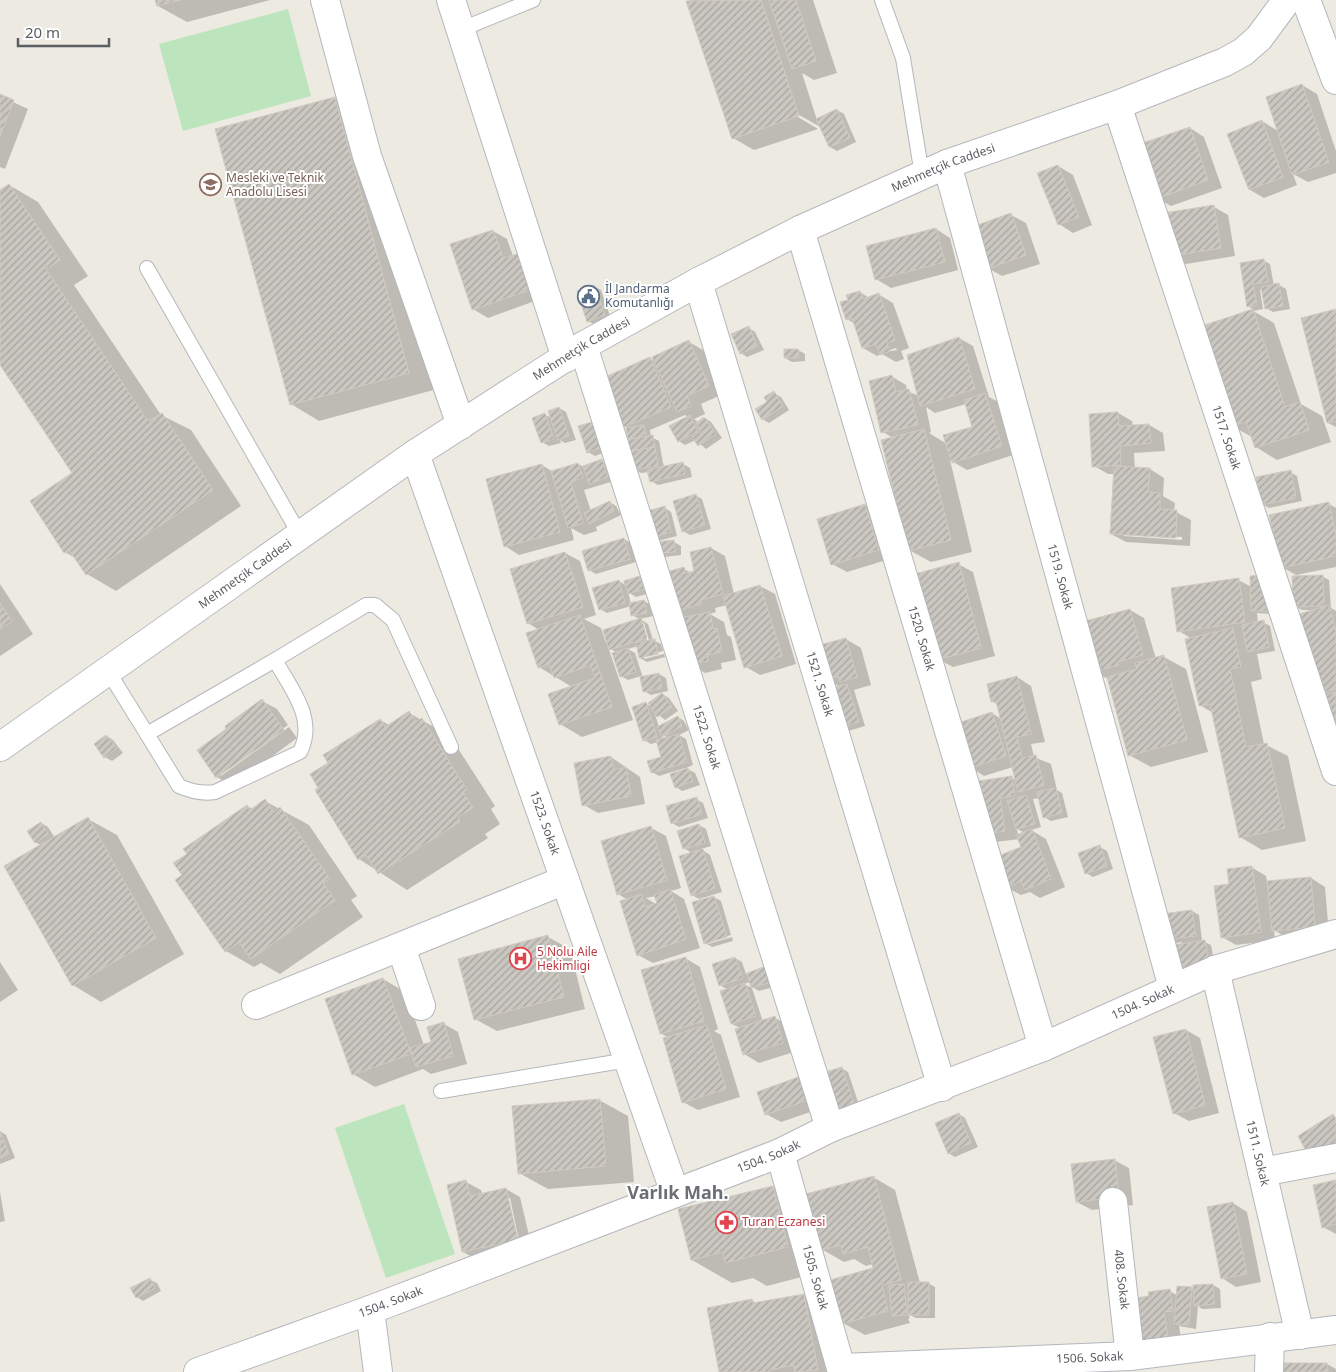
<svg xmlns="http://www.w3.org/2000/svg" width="1336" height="1372" font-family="'Noto Sans',sans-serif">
<defs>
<pattern id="building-hatch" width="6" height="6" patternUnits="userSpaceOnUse" patternTransform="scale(1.25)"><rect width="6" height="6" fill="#cac6c0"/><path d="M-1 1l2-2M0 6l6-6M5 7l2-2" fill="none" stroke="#a7a49f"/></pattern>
</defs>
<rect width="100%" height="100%" fill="#edeae1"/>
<!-- garden -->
<g fill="#bde5bd">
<polygon points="288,9 311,96 183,131 159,44"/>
<polygon points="404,1104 455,1254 386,1278 335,1128"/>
</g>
<!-- shadow -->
<g fill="#0003" fill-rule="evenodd">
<polygon points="156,0 270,0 187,22 158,6"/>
<polygon points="692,0 813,0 837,73 814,80 802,73 817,120 837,110 844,114 856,142 837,151 830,147 822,128 794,112 793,114 818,129 754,150 733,138 688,1"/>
<polygon points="1302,85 1317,94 1336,151 1336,173 1308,182 1293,174 1297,185 1264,198 1250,190 1262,121 1278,131"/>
<polygon points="0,96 28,109 5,169 0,167"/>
<polygon points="335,98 364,115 437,389 319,421 291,404"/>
<polygon points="1190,128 1204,137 1222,188 1171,206 1157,198"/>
<polygon points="1058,166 1073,175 1092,225 1073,233 1059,224"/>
<polygon points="9,185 38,202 88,276 74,285 161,415 191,430 241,506 116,591 87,574 77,559 65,552 31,501 73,473 0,363 0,191"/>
<polygon points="1214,207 1228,215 1235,256 1186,264 1172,256"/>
<polygon points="1011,215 1026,223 1040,264 1002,276 988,268"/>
<polygon points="936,229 950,238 958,270 891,288 876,279"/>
<polygon points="493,231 507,239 513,256 517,255 532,263 543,298 488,318 473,309"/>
<polygon points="1263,260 1270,264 1274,286 1279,285 1286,289 1290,309 1273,312 1266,308 1262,289 1260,290 1263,309 1253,311 1274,323 1301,404 1322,416 1331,442 1277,460 1256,447 1252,437 1232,426 1200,328 1254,310 1248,306 1241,264"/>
<polygon points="594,286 601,290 611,319 595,325 588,321 578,292"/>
<path d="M860 292 869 298 878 294 893 303 909 348 901 351 904 359 896 362 882 354 877 356 863 348 855 324 847 319ZM896 348 897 350 884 352Z"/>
<polygon points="1336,310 1336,427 1328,423"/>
<polygon points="749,328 755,332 764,350 747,357 741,353"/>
<path d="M959 338 973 346 989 397 1000 403 1016 454 967 470 950 460 972 552 931 562 909 550 893 438 883 432 891 376 906 385 907 391 919 396ZM966 404 973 428 947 444 929 433 931 432 926 407 935 413Z"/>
<polygon points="689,342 703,350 723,394 701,404 705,414 694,419 698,422 705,418 711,422 722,438 706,449 696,440 685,445 679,441 688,417 685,415 650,430 651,437 659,441 664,468 683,464 690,468 692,477 658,485 651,481 649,472 641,473 634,469 624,452 630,440 627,428 625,426 650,358 656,362"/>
<polygon points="798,350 805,354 805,361 792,362 785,358"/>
<polygon points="774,393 781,397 789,410 769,423 762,419"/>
<polygon points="559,408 566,412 576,440 565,443 560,440 561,443 549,446 542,442 545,415 552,418"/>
<path d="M1118 413 1132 421 1133 426 1149 425 1163 433 1165 451 1134 453 1135 469H1150L1164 478 1163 496 1175 503 1174 511 1191 520 1190 546 1126 542 1111 534 1114 474H1108L1094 466ZM1124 534 1182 537V540L1124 536Z"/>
<polygon points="592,423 598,427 606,452 595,456 588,452"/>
<polygon points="601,461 608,465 614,481 584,490 591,511 610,502 616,506 621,515 596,527 597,531 584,535 571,528 574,540 519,555 505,546 542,465 553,472 578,464 584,467"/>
<polygon points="1290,472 1297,476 1302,501 1269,508 1262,504"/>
<polygon points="695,495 702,499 711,529 690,535 683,531"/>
<polygon points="1329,504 1336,508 1336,567 1296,575 1282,567"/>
<polygon points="865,505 879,513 893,558 847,572 832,564"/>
<polygon points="665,508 671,512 677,536 658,541 651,537"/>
<polygon points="624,539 631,543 636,562 596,574 589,570"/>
<polygon points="674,542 681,546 681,555 664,557 657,553"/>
<polygon points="711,548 725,556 734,594 760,586 775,594 796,664 760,675 746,667 727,605 715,608 716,612 710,614 724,622 727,635 731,637 736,660 721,663 722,669 705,673 690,664 686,618 674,611 684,569 691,573 696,572"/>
<path d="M565 553 580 561 596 615 584 619 601 628 606 643 641 620 632 615 631 606 607 613 600 609 619 581 627 586 640 577 647 581 650 593 636 597 628 592 631 604 644 601 651 605 653 616 640 619 648 624 653 640 661 644 663 651 644 656V659L664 654 665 657 647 662 640 658 638 646 628 649 635 653 643 678 659 674 666 678 668 691 651 695 644 691 641 676 628 680 621 676 617 653 608 647 633 720 582 737 560 724 572 687 539 667V630L528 623ZM642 623H644L650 644 648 645Z"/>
<polygon points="958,564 973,572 995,656 953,667 938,659"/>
<polygon points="1322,576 1329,580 1331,608 1336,611 1336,735 1326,694 1323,692 1314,610 1302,610 1295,606"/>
<polygon points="1251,577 1273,614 1257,613 1258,623 1263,622 1270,626 1275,651 1257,654 1262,679 1251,682 1264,744 1288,756 1306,841 1262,850 1240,837 1213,713 1200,705 1192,639 1179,631 1238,580 1252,587"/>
<polygon points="0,584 33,634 0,656"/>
<polygon points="1130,610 1144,618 1156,659 1164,657 1186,669 1208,752 1151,767 1129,755 1109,679 1092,672"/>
<polygon points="846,639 861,648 871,685 854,690 865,726 845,732 840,687 826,679"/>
<path d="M1017 677 1031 686 1045 742 1031 744 1034 757 1051 764 1057 790 1062 793 1068 817 1051 821 1044 817 1040 798 1033 799 1041 827 1031 830 1046 839 1065 887 1040 898 1030 892 1021 895 1006 887 1022 848 1019 839 995 842 974 783 1012 778 1016 780 1013 767 984 776 970 767 992 713 1001 719 998 705 992 701ZM1017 829 1025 833 1018 836Z"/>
<path d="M662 694 669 698 678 711 665 720 654 711 659 727 678 717 684 721 689 730 679 735 686 739 693 765 686 768 695 773 700 785 682 791 676 787 685 768 659 776 652 772 663 758 658 742 651 744 644 740 646 704 652 707ZM661 734 668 738 663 740Z"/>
<polygon points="262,701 277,709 288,725 221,773 221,776 289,727 297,738 232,786 217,777 198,751"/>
<polygon points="409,713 450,736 495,806 491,809 500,824 485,834 488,838 407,890 359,859 320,788 330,763 380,720 389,725"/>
<polygon points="107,736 113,740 123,753 112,761 105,757"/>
<polygon points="611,757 640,777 645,804 598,813 584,805 575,764"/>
<polygon points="696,799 703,803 708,818 679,827 672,823"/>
<polygon points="265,801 309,825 357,896 351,900 363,917 280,974 261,963 254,967 226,951 184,876 189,854 247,806 253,809"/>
<polygon points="88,819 117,835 184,954 101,1002 73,985 42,846 35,842 41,823 48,827 55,838"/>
<polygon points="699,825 706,829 711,846 701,849 710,855 722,892 699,899 692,895 693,854 684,848"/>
<path d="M651 828 666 836 681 888 671 891 684 899 700 948 653 963 638 955 628 900 618 894ZM656 896 659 906 646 898Z"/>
<polygon points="1100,847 1107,851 1113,869 1093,877 1086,873"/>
<polygon points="1251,867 1266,876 1267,882 1311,878 1325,887 1329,934 1287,938 1274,930 1275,940 1236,945 1222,937 1230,885"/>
<polygon points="714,897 721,901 731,935 708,941 708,944 732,937 733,941 712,947 705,943"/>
<polygon points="1192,911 1199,915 1202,941 1211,945 1216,972 1181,942 1173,944 1166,940"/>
<polygon points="548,937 570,949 585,1009 497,1031 475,1019"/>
<polygon points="685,958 700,967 718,1029 714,1031 721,1035 740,1097 698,1110 683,1102 669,1038 662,1034 643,971"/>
<polygon points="735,958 742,962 746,974 769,967 780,985 759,991 752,987 750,982 744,984 752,988 763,1022 775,1018 790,1026 797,1051 759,1063 744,1054 740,1028 732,1024 728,990 720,985"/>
<polygon points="0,962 18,990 0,1002"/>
<polygon points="383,979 405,992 424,1045 432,1043 444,1024 458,1032 467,1064 431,1074 423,1069 375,1087 353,1074"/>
<polygon points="1186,1030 1200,1038 1219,1113 1189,1121 1174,1113"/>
<polygon points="841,1068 848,1072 862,1114 844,1120"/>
<polygon points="815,1086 822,1108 781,1122 766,1114"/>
<polygon points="599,1100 628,1116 634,1182 548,1189 519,1173"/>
<polygon points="959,1114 965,1118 978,1147 955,1157 948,1153"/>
<polygon points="0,1131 6,1135 15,1158 0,1164"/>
<polygon points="1114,1160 1129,1168 1133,1205 1092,1210 1077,1202"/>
<polygon points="873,1177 895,1190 920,1283 928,1283 935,1287 935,1318 916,1318 908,1314 910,1318 908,1319 910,1323 865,1335 843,1323 874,1269 873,1264 866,1266 854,1259 844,1262 823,1250 828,1270 767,1286 753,1278 732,1283 692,1260 773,1187 811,1209"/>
<path d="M466 1182 481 1190 482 1194 506 1189 520 1197 532 1248 478 1260 463 1252ZM507 1198H510L520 1245 518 1246Z"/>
<polygon points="1336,1182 1336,1234 1323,1227"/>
<polygon points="0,1192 5,1221 0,1222"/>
<polygon points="1233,1203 1247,1212 1261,1282 1236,1287 1222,1278"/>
<polygon points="150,1280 157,1283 161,1291 143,1301 137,1297"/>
<polygon points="1213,1285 1220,1289 1221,1308 1202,1309 1198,1306 1196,1329 1179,1326 1182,1345 1151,1350 1151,1297 1169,1291 1177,1295 1192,1288 1195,1290"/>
<polygon points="803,1295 825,1308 837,1372 720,1372 752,1300 758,1304"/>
<polygon points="1327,1364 1336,1369 1336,1372 1277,1372 1277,1365"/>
</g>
<!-- building -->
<g fill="url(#building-hatch)" stroke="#d1cbbf">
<polygon points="155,0 181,0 157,6"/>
<polygon points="761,0 799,116 732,139 686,1"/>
<polygon points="769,0 796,0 816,61 792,69"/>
<polygon points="1302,84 1329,162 1292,175 1266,97"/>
<polygon points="0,94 14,100 0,136"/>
<polygon points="335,97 409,373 290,405 215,129"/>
<polygon points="837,109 850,138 829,147 816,119"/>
<polygon points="1262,120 1283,177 1249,190 1227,134"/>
<polygon points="1190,127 1208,180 1156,199 1137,145"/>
<polygon points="1058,165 1079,217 1058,225 1037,173"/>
<polygon points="9,184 60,260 46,269 148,421 162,413 213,490 86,575 69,550 64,553 30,501 72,473 0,365 0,190"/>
<polygon points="1214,205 1221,248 1171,256 1164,213"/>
<polygon points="1011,213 1026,255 987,269 972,227"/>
<polygon points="936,228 945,262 875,280 866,246"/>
<polygon points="493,230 503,258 517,254 530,290 472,310 450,244"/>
<polygon points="1264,259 1268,282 1253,284 1257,305 1247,307 1240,263"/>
<polygon points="1279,283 1283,306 1265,309 1261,287"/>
<polygon points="594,285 605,315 587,322 577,291"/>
<polygon points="860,291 863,299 879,293 895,340 887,343 890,351 880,355 876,344 862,348 852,318 846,320 840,302 848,300 846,295"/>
<polygon points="1253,309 1285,407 1300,402 1309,430 1255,448 1246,422 1231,426 1199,327"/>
<polygon points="1336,309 1336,421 1327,423 1301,318"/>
<polygon points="749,326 757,346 740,354 731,334"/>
<polygon points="959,337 975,389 920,406 907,355"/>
<polygon points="689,340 709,386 687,396 691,406 677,412 652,357"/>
<polygon points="784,349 798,349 799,358 784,358"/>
<polygon points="650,357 671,407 624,427 603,378"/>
<polygon points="892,375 896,392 909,389 918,425 881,433 869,381"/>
<polygon points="774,391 783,406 762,420 755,409 767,402 764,397"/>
<polygon points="985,393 1002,446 952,463 943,435 972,427 964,400"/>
<polygon points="559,407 569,436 558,440 548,411"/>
<polygon points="1118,412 1119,426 1149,424 1151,443 1120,446 1121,465 1092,467 1089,414"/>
<polygon points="545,413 554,439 541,443 532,418"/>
<polygon points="690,415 698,431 678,442 669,426"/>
<polygon points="704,417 716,434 698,446 692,437 701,431 696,423"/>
<polygon points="592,422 600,448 587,453 578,426"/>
<polygon points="644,425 646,437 628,439 626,428"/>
<polygon points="924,429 951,540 908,551 881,440"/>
<polygon points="653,435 655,447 623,452 621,441"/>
<polygon points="655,447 658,466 633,470 631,451"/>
<polygon points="602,459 608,477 589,484 583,466"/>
<polygon points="683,462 685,474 650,482 647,470"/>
<polygon points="578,463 583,478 571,482 583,523 568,528 551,471"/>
<polygon points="542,464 560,532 504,547 486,479"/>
<polygon points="1114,466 1150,468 1148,492 1160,493 1160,509 1177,510 1176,538 1110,534"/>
<polygon points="1291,470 1296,498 1261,505 1256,477"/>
<polygon points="696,494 705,525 682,532 673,501"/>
<polygon points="610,501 614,511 589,524 584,513"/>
<polygon points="1329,502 1336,535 1336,556 1281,568 1269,515"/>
<polygon points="865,504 879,550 831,565 817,519"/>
<polygon points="665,506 671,532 650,538 644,512"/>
<polygon points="624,538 630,559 588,571 582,551"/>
<polygon points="674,540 675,552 656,553 655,542"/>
<polygon points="711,547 723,594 701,600 702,604 672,612 663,573 684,567 686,573 694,571 690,552"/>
<polygon points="565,552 583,607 527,624 510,569"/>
<polygon points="959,562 981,648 937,660 915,574"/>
<polygon points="1266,575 1267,611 1251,611 1250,576"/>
<polygon points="1323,575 1324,606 1293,607 1292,576"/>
<polygon points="640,576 644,589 628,594 624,581"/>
<polygon points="1239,578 1245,622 1177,632 1171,588"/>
<polygon points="619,580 625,603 599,610 592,588"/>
<polygon points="760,585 782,656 744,668 723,596"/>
<polygon points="644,600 647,613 631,616 629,603"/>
<polygon points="0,603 12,621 0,629"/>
<polygon points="1329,605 1336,631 1336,689 1322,693 1299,614"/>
<polygon points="1130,609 1143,655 1117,662 1119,665 1091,672 1078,623"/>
<polygon points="710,612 713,629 717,628 722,652 707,655 708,661 689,665 680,618"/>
<polygon points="580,615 612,707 559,725 548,694 595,678 591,665 554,678 549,664 538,668 526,633"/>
<polygon points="641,618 647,638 609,650 603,630"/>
<polygon points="1264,620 1269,647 1247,652 1242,625"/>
<polygon points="1233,628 1241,667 1230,669 1246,747 1267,743 1285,828 1239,838 1210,704 1199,706 1185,639"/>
<polygon points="846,638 857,677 840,682 839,676 825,680 816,646"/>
<polygon points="655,639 658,654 639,658 636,643"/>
<polygon points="628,648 636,672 620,677 612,653"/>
<polygon points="1164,655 1187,740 1128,756 1107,677 1137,669 1135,663"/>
<polygon points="659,673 662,688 643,692 640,677"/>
<polygon points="1017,676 1031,734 1017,737 1022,758 1036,755 1044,785 1018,792 996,701 991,702 987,684"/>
<polygon points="847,684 859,722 837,729 826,690"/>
<polygon points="1336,692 1336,740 1325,695"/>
<polygon points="662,693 672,707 657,717 648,703"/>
<polygon points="262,699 284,730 216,778 197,750 226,729 225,726"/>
<polygon points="646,702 657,737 643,741 632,707"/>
<polygon points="409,711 416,722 422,718 467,790 463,792 473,808 458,817 460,822 378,874 366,855 358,860 315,790 318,788 310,774 328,763 323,755 380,719 385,727"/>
<polygon points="992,712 1006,756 969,768 955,724"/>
<polygon points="678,716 682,726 662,737 657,727"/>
<polygon points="679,734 687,762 651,773 647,761 661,757 656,740"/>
<polygon points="106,735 117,748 104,758 94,744"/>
<polygon points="611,756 614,770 626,767 631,796 582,806 574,763"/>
<polygon points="688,768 693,781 675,788 670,774"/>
<polygon points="1012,776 1015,796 1000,798 1005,831 979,835 972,782"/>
<polygon points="1056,788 1062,813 1043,818 1037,792"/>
<polygon points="1026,795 1035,824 1016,829 1007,801"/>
<polygon points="697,797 702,814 671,824 666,806"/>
<polygon points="265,799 274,812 280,807 330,879 323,883 335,900 251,959 239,942 225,952 175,880 182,875 173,863 187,854 183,849 247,805 250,810"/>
<polygon points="88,817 156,938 72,986 4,866"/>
<polygon points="41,822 48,834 35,843 27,831"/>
<polygon points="699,824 705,843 683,849 677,831"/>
<polygon points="651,826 667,880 617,895 601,841"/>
<polygon points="1032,829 1051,879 1025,890 1021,881 1005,888 993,858 1021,847 1016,835"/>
<polygon points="1100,845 1107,866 1085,874 1078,853"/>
<polygon points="703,849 715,888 691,896 679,856"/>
<polygon points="1252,866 1261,932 1221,938 1214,886 1229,884 1227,869"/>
<polygon points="1311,877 1315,927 1272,931 1267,881"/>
<polygon points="670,889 686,939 637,956 620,901 641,894 645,907 657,903 654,895"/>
<polygon points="714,896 727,937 704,944 692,902"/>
<polygon points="1192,910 1196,936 1165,940 1162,914"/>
<polygon points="548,935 564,997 474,1020 458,959"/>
<polygon points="1205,940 1210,968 1177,974 1173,945"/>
<polygon points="686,957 704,1021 660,1034 641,970"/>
<polygon points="735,957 743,978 719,986 712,964"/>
<polygon points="769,965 774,981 751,988 747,973"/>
<polygon points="383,978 411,1054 352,1075 325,999"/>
<polygon points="745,983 756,1016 731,1024 720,991"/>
<polygon points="775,1016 783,1043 743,1055 735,1029"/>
<polygon points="444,1022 453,1056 416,1067 410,1048 431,1042 427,1027"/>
<polygon points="707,1025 726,1089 682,1103 663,1038"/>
<polygon points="1186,1029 1205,1105 1173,1114 1153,1037"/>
<polygon points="842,1067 856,1110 836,1117 822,1073"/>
<polygon points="801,1076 808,1100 765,1115 757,1092"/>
<polygon points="600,1099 606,1166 518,1174 512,1106"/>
<polygon points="959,1113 971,1143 948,1154 935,1123"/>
<polygon points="1333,1114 1336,1119 1336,1143 1310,1158 1298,1136"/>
<polygon points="0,1131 9,1154 0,1158"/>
<polygon points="1115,1159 1119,1197 1076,1202 1071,1164"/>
<polygon points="874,1176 901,1280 882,1285 888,1311 842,1324 830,1280 873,1268 868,1247 843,1254 841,1245 821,1250 806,1194"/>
<polygon points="466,1180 470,1196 506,1188 518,1240 462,1252 447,1185"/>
<polygon points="1336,1180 1336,1224 1322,1228 1313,1185"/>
<polygon points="773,1186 788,1247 725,1263 723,1252 691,1260 678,1209"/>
<polygon points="1233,1202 1247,1274 1221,1279 1207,1207"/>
<polygon points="150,1278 155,1288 136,1298 130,1288"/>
<rect x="908" y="1282" width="21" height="33"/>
<polygon points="904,1284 907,1315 892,1316 889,1285"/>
<polygon points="1213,1284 1214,1304 1194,1306 1193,1285"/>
<polygon points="1177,1286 1192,1287 1189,1325 1174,1324"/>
<polygon points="1170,1289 1173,1311 1164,1312 1168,1337 1136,1342 1129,1299 1149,1296 1148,1292"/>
<polygon points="804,1294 818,1370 795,1372 794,1365 769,1370 769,1372 719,1372 707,1308 752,1299 753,1303"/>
<polygon points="1276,1363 1327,1363 1328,1372 1276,1372"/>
</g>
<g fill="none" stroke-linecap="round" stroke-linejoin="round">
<defs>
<g id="lane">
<polyline points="882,0 903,58 922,175"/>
<polyline points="462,29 533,0"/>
<polyline points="147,268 300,535"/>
<path d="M108 671 179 786C192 792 202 794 215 792L300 752C317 719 291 689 275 660L366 605H375L393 620 451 747"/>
<polyline points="147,734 275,660"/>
<polyline points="441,1091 628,1060"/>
</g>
<g id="street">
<polyline points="325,0 367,156 461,425"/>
<polyline points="451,0 566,358"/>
<polyline points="1306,0 1336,80"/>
<path id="s1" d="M1117 105 1336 771"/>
<path id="s2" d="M947 164 1173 988"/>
<path id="s3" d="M800 230 1043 1047"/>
<path id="s4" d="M698 282 942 1087"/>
<path id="s5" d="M583 346 830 1128"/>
<path id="s6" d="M415 454 675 1193"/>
<path id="s7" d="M0 747 415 454 583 346 698 282 800 230 947 164 1117 105 1225 62 1243 52 1259 38 1287 0"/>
<polyline points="401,947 421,1006"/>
<path id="s8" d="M1215 970 1300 1335"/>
<polyline points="256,1005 565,880"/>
<path id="s9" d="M780 1153 842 1372"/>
<polyline points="1262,1172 1336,1158"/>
<path id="s10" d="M1113 1202 1130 1356"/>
<polyline points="370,1310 378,1372"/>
<path id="s11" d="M842 1368 1130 1356 1336 1330"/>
<path id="s12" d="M198 1372 370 1310 780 1153 830 1128 1043 1047 1215 970 1336 934"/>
<polyline points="1269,1372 1270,1337"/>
</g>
</defs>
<!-- lane casing -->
<use href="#lane" stroke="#b4b7bc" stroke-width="16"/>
<!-- street casing -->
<use href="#street" stroke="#b4b7bc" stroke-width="30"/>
<!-- lane -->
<use href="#lane" stroke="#fff" stroke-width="14"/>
<!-- street -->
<use href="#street" stroke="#fff" stroke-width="28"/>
</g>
<!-- icons -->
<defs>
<symbol id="school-ring" viewBox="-11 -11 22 22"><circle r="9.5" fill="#fff" stroke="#8d6e63" stroke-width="1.5"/><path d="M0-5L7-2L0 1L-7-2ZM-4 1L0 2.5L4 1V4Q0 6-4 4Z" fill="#8d6e63"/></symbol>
<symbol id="civic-ring" viewBox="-11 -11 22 22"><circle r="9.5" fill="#fff" stroke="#5c6f8a" stroke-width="1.5"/><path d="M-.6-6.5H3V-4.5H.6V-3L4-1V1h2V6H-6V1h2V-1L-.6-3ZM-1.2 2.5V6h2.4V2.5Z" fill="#5c6f8a"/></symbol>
<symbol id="hospital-ring" viewBox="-11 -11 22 22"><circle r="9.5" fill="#fff" stroke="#e0444e" stroke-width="1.5"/><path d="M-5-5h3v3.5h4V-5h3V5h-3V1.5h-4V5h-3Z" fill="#e0444e"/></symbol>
<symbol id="pharmacy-ring" viewBox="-11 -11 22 22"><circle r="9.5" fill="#fff" stroke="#e0444e" stroke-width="1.5"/><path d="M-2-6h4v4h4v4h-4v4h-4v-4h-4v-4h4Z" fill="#e0444e"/></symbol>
</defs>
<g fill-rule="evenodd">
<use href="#school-ring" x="198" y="172" width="25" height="25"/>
<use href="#civic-ring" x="576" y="284" width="25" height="25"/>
<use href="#hospital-ring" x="508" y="946" width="25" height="25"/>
<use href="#pharmacy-ring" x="714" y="1210" width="25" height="25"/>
</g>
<g text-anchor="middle" stroke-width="4" stroke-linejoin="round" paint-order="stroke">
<!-- street labels -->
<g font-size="12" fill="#5a5d62" stroke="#fff">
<text dy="4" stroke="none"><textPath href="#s7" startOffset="1110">Mehmetçik Caddesi</textPath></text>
<text dy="4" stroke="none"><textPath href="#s7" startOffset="705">Mehmetçik Caddesi</textPath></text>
<text dy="4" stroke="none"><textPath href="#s1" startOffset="350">1517. Sokak</textPath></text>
<text dy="4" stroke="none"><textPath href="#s7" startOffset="300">Mehmetçik Caddesi</textPath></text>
<text dy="4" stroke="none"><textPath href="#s2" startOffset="428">1519. Sokak</textPath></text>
<text dy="4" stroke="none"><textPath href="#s3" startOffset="426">1520. Sokak</textPath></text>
<text dy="4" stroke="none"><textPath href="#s4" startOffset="420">1521. Sokak</textPath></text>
<text dy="4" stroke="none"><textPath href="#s5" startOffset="410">1522. Sokak</textPath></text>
<text dy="4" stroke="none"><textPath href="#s6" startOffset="391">1523. Sokak</textPath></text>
<text dy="4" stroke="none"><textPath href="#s12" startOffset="1015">1504. Sokak</textPath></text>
<text dy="4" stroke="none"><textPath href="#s8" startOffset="188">1511. Sokak</textPath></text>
<text dy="4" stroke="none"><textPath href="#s12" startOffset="610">1504. Sokak</textPath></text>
<text dy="4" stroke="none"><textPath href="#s9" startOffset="129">1505. Sokak</textPath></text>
<text dy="4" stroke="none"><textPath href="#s10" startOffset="78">408. Sokak</textPath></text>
<text dy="4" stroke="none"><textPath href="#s12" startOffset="205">1504. Sokak</textPath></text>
<text dy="4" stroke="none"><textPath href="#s11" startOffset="248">1506. Sokak</textPath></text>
</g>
<!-- education labels -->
<g font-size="12" fill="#785e54" stroke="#fff" text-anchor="start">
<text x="226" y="182">Mesleki ve Teknik<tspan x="226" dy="14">Anadolu Lisesi</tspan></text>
</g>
<!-- service labels -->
<g font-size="12" fill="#4e5e75" stroke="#fff" text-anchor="start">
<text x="605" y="293">İl Jandarma<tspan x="605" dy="14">Komutanlığı</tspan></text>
</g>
<!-- health labels -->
<g font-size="12" fill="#be3a42" stroke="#fff" text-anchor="start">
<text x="537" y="956">5 Nolu Aile<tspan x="537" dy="14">Hekimligi</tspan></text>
<text x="742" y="1226">Turan Eczanesi</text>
</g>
<!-- district labels -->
<g font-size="18" font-weight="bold" fill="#6b6f74" stroke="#fff">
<text x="678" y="1199">Varlık Mah.</text>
</g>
</g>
<!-- scale -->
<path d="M18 38v8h91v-8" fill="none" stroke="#5a5d62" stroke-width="2.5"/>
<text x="25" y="38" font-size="15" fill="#5a5d62" stroke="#ffffff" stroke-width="4" paint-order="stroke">20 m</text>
</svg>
